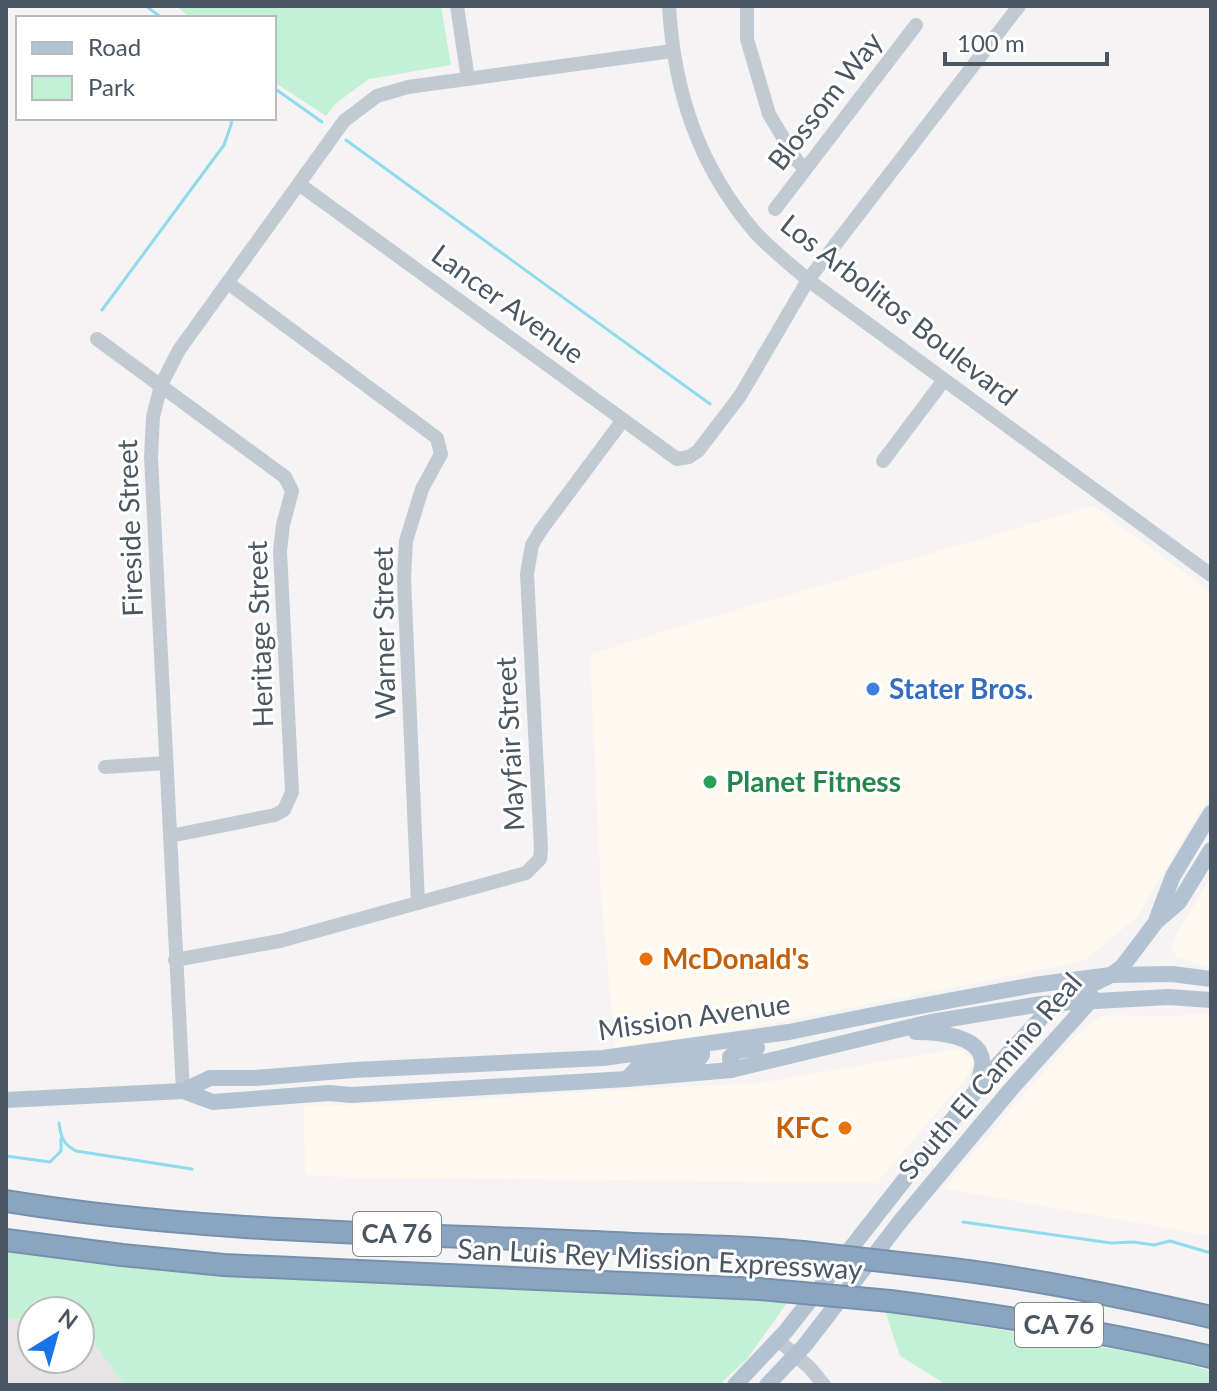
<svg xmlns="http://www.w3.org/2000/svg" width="1217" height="1391" font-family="Lato,sans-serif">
<rect width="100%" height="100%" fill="#f5f3f3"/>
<!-- commercial -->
<g fill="#fdf9ef">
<polygon points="1093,506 1211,592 1211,793 1136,918 1084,961 733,1031 615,1047 601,894 590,655 648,636"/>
<polygon points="1211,876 1211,968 1176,957 1171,944"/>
<polygon points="1211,1014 1211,1236 943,1188 1072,1039 1100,1017 1118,1015 1166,1016"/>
<polygon points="950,1050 963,1050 971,1058 972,1067 966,1078 877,1183 343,1177 305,1175 304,1106 415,1103 665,1087 753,1084"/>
</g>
<!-- education -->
<polygon fill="#e6e4e5" points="32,1318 32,1359 80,1359 80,1324 124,1385 6,1385 6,1319"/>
<!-- green -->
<g fill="#c3f1d5">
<polygon points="176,6 441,6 451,65 369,79 335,104 326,116 274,82 274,18 191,18"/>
<polygon points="6,1250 175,1271 472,1287 789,1300 747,1359 719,1385 124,1385 80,1324 80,1311 32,1311 32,1318 6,1319"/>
<polygon points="885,1310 1160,1357 1211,1371 1211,1385 947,1385 900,1356"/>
</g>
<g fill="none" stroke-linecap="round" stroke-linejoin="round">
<!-- stream -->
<g stroke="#90daee" stroke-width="3">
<polyline points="146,6 162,18"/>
<polyline points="274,88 322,122"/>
<polyline points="346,140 710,404"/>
<polyline points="102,310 224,145 231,125 232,118"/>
<path d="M59 1123C61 1138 63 1144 76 1151L192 1169"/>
<polyline points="6,1156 50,1162 61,1151 61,1139"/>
<polyline points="963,1222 1111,1243 1133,1242 1154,1245 1170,1241 1211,1253"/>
</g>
<defs>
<g id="highway">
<path d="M6 1201C213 1235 424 1233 633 1244 690 1246 747 1246 803 1252"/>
<polyline points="6,1240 122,1255 224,1265 760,1289"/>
<path d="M917 1265C1016 1275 1114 1295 1211 1317"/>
<path d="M890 1301C998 1315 1105 1332 1211 1357"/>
</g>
</defs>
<!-- highway casing -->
<use href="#highway" stroke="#7690ad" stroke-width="24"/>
<!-- minor -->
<g stroke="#c1cad2" stroke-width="14">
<polyline points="457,6 468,79"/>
<path d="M669 6C674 91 698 165 754 231 770 249 790 264 808 280L1211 575"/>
<polyline points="747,6 747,39 769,114 797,161 805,168"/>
<polyline points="299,184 677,459 689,457 698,451 740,396 808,280 1019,6"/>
<polyline points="775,209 916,25"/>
<polyline points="228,283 437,438 441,454 422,489 406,541 404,578 418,903"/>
<polyline points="97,339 285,477 292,491 283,525 280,551 292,792 284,810 275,815 170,836"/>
<polyline points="883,461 944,380"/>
<polyline points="105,767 166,763"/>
<polyline points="175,960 280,941 526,873 540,859 541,849 527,574 532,545 541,530 623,420"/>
<polyline points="183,1091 151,457 153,417 161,385 179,350 344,121 377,96 408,87 672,51"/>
<polyline points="778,1340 810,1368 824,1385"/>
</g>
<!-- major -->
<g stroke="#b3c2d1" stroke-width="16">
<polyline points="1157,918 1173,876 1211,813"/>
<path d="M916 1032C936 1032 979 1035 982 1060 983 1069 979 1078 977 1086"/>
<polyline points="731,1070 730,1057 737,1051 757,1048"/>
<polyline points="627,1079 638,1067 698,1060 702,1055 702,1045"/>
<polyline points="183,1091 213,1102 329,1093 351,1095 627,1079 731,1070 931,1022 1041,1004 1169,997 1211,1000"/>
<polyline points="6,1100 183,1091 210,1078 255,1078 354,1070 603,1058 789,1032 888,1012 1034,985 1072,980 1111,975 1172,974 1211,979"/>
<polyline points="735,1385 786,1331 938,1137 993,1070 1055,1003 1111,975 1122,967 1156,922 1179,902 1211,850"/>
<polyline points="767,1385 805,1345 903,1218 1012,1088 1093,998"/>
</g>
<!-- highway -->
<use href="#highway" stroke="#8ba5c1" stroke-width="20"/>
<defs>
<g id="highway-bridge">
<polyline points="803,1252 917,1265"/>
<polyline points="760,1289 890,1301"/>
</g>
</defs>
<!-- highway-bridge casing -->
<use href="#highway-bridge" stroke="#7690ad" stroke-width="24" stroke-linecap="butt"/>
<!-- highway-bridge -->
<use href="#highway-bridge" stroke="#8ba5c1" stroke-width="20"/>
</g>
<!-- markers -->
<circle fill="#3f7fe0" stroke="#fff" stroke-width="3" cx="873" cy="689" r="8"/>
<circle fill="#2e9e5b" stroke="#fff" stroke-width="3" cx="710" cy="782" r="8"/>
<g fill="#e8710a" stroke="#fff" stroke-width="3">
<circle cx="646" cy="959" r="8"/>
<circle cx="845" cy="1128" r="8"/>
</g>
<g text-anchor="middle" stroke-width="6" stroke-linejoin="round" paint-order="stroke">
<!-- shield labels -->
<g fill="#fff" stroke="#808990" stroke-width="2">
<rect x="353" y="1212" width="88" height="44" rx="6"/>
<rect x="1015" y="1303" width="88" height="44" rx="6"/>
</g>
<g font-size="26" font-weight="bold" fill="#4a5661">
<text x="397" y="1243">CA 76</text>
<text x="1059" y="1334">CA 76</text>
</g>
<!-- street labels -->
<g font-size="28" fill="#4a5661" stroke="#fff">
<text transform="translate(825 101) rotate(-52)" y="10">Blossom Way</text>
<text transform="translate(508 304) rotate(36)" y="10">Lancer Avenue</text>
<text transform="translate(899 310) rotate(38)" y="10">Los Arbolitos Boulevard</text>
<text transform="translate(130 528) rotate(-92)" y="10">Fireside Street</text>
<text transform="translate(384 633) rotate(-91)" y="10">Warner Street</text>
<text transform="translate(260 634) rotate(-92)" y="10">Heritage Street</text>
<text transform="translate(510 744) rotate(-93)" y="10">Mayfair Street</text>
<text transform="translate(694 1017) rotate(-8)" y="10">Mission Avenue</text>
<text transform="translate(990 1076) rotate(-49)" y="10">South El Camino Real</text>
<text transform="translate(660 1259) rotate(3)" y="10">San Luis Rey Mission Expressway</text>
</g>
<!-- shop labels -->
<g font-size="28" font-weight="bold" fill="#366cbe" stroke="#fff" text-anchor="start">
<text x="889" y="699">Stater Bros.</text>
</g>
<!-- leisure labels -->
<g font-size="28" font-weight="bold" fill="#27864d" stroke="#fff" text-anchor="start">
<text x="726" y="792">Planet Fitness</text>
</g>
<!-- food labels -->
<g font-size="28" font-weight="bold" fill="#c56008" stroke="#fff" text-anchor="start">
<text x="662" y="969">McDonald's</text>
<text x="829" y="1138" text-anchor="end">KFC</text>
</g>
</g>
<!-- border -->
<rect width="1217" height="1391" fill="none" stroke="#4a5661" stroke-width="16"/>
<!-- legend -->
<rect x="16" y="16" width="260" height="104" fill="#ffffff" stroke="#b7bbc0" stroke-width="2"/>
<rect x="32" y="42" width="40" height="12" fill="#b3c2d1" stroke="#b7bbc0" stroke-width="2"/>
<text x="88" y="56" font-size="24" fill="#4a5661">Road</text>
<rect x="32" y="76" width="40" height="24" fill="#c3f1d5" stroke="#b7bbc0" stroke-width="2"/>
<text x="88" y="96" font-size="24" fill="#4a5661">Park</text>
<!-- north arrow -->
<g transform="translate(56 1335) rotate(37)"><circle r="38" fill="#ffffff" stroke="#b7bbc0" stroke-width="2"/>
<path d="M0-6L14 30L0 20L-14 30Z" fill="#1a73e8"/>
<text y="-12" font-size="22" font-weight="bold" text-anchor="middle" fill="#4a5661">N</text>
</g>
<!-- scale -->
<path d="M945 52v12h162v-12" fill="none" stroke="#4a5661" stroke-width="4"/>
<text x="957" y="52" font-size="24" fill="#4a5661" stroke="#ffffff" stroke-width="6" paint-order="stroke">100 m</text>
</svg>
